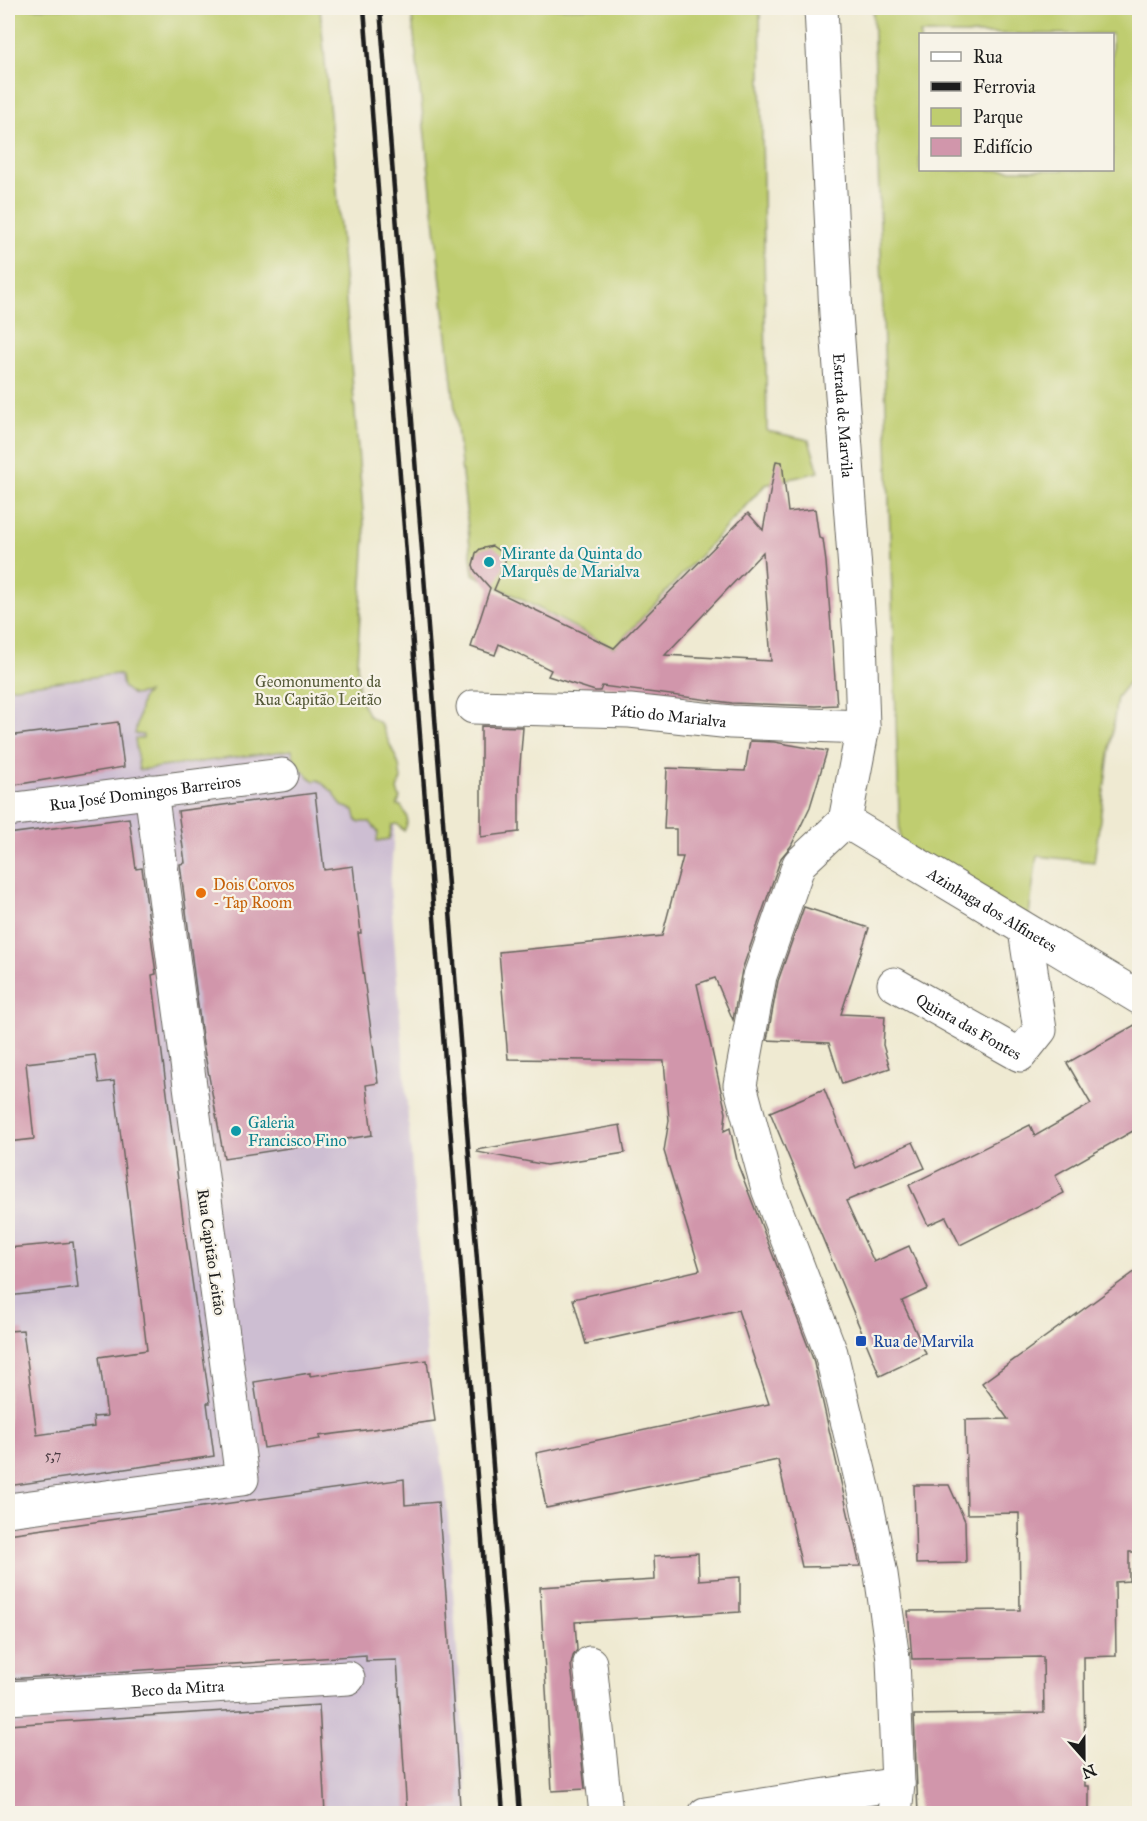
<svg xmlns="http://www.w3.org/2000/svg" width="1147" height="1821" font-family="'IM FELL Great Primer',serif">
<rect width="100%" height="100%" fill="#f7f3e8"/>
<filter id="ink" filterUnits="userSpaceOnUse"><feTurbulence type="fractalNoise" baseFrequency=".0167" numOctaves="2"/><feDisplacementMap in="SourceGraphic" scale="12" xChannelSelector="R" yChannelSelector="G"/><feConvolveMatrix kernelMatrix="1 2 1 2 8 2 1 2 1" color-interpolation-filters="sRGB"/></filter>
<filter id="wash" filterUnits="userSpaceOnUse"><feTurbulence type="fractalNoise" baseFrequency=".008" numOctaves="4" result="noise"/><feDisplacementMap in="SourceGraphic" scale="24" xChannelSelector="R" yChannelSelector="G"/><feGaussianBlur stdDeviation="1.35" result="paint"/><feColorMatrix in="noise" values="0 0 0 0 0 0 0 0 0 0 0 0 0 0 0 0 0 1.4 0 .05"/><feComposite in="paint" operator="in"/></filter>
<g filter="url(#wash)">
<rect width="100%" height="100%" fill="#efead2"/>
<!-- industrial -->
<polygon fill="#cdbed2" points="117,674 152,691 397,790 390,887 427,1360 446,1490 468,1813 8,1813 8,688"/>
<!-- green -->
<g fill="#bfcd6f" stroke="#6e7446" stroke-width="1.5" fill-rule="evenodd">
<path d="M8 8H320L337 190 365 536 357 663 359 697 369 716 381 724 399 765 401 779 397 790 400 798 397 805 401 806C407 815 410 821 404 831L397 824 392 825 389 839 377 841 378 832 370 822H357L354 810 342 806 333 792 318 780 314 781C304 773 294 763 292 750L139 770 135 739 143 738V735L135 734 142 698 147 693 133 695 123 687 121 676 117 674 8 688Z"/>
<polygon points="411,8 760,8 767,431 809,440 819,472 765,485 614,648 473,574"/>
<path d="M873 8H1139V670L1117 697 1094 862 1037 856 1028 922 900 842ZM920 34H1112V170H920Z"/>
</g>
<g id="blocks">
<!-- building -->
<g fill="#d196ab" fill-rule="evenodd">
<path d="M776 461 782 462 788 512 815 509 819 538 823 539 826 562 837 705 816 706 732 703 602 686 600 691H595L548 676 551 670 499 644 495 655 471 647 490 588 475 571 473 565 476 553 480 549 492 546 502 553 505 560 504 566 494 590 614 648 748 513 763 530ZM763 552 771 661 665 655Z"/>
<polygon points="118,722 124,767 8,786 8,736"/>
<polygon points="481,726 523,727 519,778 519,832 481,837"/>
<polygon points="750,741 774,742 827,751 810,807 791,846 781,858 742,970 733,1020 715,978 697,984 726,1113 724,1131 730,1128 738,1165 813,1359 860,1566 802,1567 778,1460 546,1508 536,1453 769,1404 738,1310 586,1344 573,1299 700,1270 664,1151 669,1120 664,1061 508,1059 499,952 662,936 683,857 676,857 676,829 664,829 667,768 745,771"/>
<polygon points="315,793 324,870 353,866 361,933 358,933 378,1083 366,1085 372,1135 224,1158 203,1044 180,864 185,863 178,811"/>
<polygon points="129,818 136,869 142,868 156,974 152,975 183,1219 210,1403 207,1403 214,1456 8,1486 8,1331 23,1330 37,1435 94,1427 93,1417 107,1416 99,1357 147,1350 114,1081 99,1083 95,1055 26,1063 34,1139 8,1142 8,834"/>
<polygon points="804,907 869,928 841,1014 885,1016 883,1045 890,1068 842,1084 829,1043 767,1040 778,981"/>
<polygon points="1140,1022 1140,1127 1055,1175 1064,1193 960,1245 946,1217 928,1225 909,1185 1030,1125 1035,1136 1091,1104 1067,1063"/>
<polygon points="824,1089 856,1168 913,1142 925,1168 846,1201 874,1262 909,1246 928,1289 902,1301 926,1354 880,1376 770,1112"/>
<polygon points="620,1125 625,1153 546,1165 477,1152 477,1150"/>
<polygon points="73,1242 78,1288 8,1296 8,1248"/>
<polygon points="1140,1268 1140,1552 1129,1552 1129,1581 1115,1582 1116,1656 1084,1657 1085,1786 1089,1786 1089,1814 918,1814 914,1715 1044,1713 1043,1657 912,1659 908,1611 1020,1610 1019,1513 967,1514 965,1420 1008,1419 982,1383"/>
<polygon points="427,1360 435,1421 319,1436 320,1439 264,1448 254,1382 310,1373 310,1376"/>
<polygon points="404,1479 405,1505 438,1502 446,1595 460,1806 434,1808 434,1814 407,1814 397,1660 366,1661 366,1655 8,1679 8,1534"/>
<polygon points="914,1485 949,1485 965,1521 966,1563 916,1564"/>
<polygon points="698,1553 699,1580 740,1577 740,1612 575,1622 577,1650 573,1656 571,1665 585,1789 552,1791 540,1587 655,1580 654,1556"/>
<polygon points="319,1705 325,1814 8,1814 8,1725"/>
</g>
</g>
</g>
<g filter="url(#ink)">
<use href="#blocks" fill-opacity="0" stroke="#66645c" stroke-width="1.5"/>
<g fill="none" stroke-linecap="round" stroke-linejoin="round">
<defs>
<g id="minor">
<path id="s1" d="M821 8 836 314 860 637 863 727 845 821"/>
<path id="s2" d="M473 707 630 711 731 722 863 727"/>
<path id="s3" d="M8 810 282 775"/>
<polyline points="845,821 799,864 760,976 740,1085 768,1189 831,1353 866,1500 881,1574 893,1659 898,1784 895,1814"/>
<path id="s4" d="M845 821 1140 998"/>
<path id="s5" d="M894 984 1020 1055 1040 1030 1025 930"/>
<polyline points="8,1510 242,1479 151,791"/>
<polyline points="590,1663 606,1814"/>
<path id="s6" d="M8 1698 348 1678"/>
<polyline points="705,1814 898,1784"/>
</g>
</defs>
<!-- minor casing -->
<use href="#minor" stroke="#66645c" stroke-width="35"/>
<!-- minor -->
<use href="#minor" stroke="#fff" stroke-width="33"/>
<!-- rail -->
<g stroke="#1c1c1c" stroke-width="4.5">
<polyline points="364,8 503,1814"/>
<polyline points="380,8 520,1814"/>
</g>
</g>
</g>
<!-- markers -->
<g fill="#0f9aa8" stroke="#f7f3e8" stroke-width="2">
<circle cx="489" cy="562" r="6"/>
<circle cx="236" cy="1131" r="6"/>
</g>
<circle fill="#e8710a" stroke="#f7f3e8" stroke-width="2" cx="201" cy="893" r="6"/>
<rect fill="#1a4fb4" stroke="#f7f3e8" stroke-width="2" x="855" y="1335" width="12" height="12" rx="3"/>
<g text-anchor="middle" stroke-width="4.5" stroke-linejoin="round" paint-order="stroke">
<!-- number labels -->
<g font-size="14" fill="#493a40">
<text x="53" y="1460">5,7</text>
</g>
<!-- street labels -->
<g font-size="16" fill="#1c1c1c" stroke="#f7f3e8">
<text dy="6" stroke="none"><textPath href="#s1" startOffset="408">Estrada de Marvila</textPath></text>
<text dy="6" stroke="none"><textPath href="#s2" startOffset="196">Pátio do Marialva</textPath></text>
<text dy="6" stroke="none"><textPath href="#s3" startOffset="138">Rua José Domingos Barreiros</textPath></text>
<text dy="6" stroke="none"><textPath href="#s4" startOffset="172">Azinhaga dos Alfinetes</textPath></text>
<text dy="6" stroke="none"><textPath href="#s5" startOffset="86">Quinta das Fontes</textPath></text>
<text transform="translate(212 1252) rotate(82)" y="6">Rua Capitão Leitão</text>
<text dy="6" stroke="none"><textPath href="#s6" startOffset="170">Beco da Mitra</textPath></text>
</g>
<!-- culture labels -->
<g font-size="16" fill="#0d838f" stroke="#f7f3e8" text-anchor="start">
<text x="501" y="559">Mirante da Quinta do<tspan x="501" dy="18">Marquês de Marialva</tspan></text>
<text x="248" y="1128">Galeria<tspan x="248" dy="18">Francisco Fino</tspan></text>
</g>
<!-- park labels -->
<g font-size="16" fill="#555a39" stroke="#f7f3e8">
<text x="318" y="687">Geomonumento da<tspan x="318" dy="18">Rua Capitão Leitão</tspan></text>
</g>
<!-- food labels -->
<g font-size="16" fill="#c56008" stroke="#f7f3e8" text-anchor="start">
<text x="213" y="890">Dois Corvos<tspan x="213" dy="18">- Tap Room</tspan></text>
</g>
<!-- transit labels -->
<g font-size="16" fill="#164399" stroke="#f7f3e8" text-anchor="start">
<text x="873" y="1347">Rua de Marvila</text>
</g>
</g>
<!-- margin -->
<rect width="1147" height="1821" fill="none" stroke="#f7f3e8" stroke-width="30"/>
<!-- legend -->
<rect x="919" y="33" width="195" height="138" fill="#f7f3e8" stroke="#9f9d96" stroke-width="1.5"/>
<rect x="931" y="52" width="30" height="9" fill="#ffffff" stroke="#9f9d96" stroke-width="1.5"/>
<text x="973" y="63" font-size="18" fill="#1c1c1c">Rua</text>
<rect x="931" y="82" width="30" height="9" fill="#1c1c1c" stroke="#9f9d96" stroke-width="1.5"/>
<text x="973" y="93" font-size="18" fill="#1c1c1c">Ferrovia</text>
<rect x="931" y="108" width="30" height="18" fill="#bfcd6f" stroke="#9f9d96" stroke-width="1.5"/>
<text x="973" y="123" font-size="18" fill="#1c1c1c">Parque</text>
<rect x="931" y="138" width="30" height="18" fill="#d196ab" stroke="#9f9d96" stroke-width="1.5"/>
<text x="973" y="153" font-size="18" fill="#1c1c1c">Edifício</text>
<!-- north arrow -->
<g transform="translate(1084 1758) rotate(159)" stroke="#f7f3e8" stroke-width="4.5" paint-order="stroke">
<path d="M0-4.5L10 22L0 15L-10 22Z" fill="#1c1c1c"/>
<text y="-9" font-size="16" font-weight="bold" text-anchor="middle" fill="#1c1c1c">N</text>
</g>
</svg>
